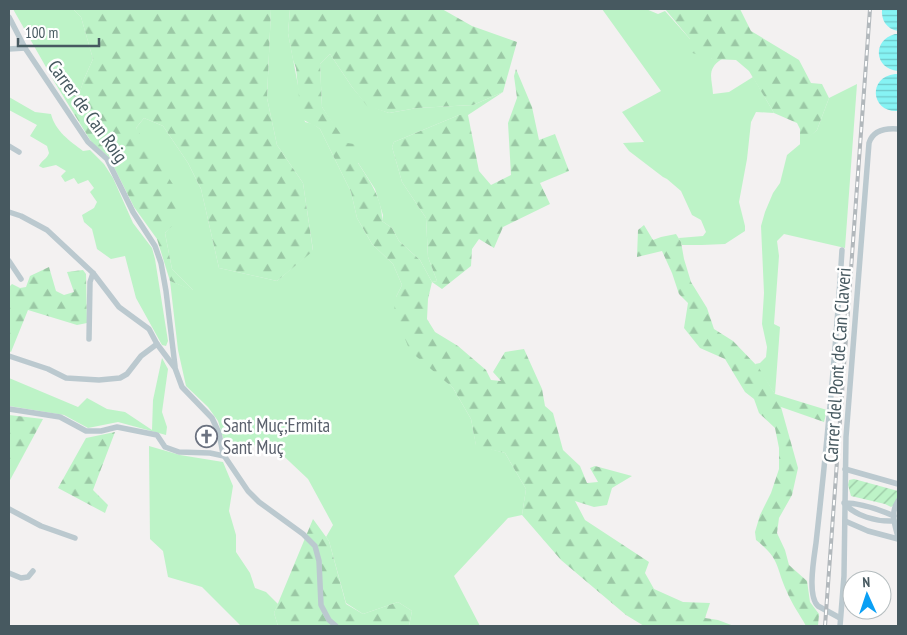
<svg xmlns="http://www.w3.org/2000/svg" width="907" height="635" font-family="'PT Sans Narrow',sans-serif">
<defs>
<pattern id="forest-firs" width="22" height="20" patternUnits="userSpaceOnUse" patternTransform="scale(1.25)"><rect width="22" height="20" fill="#bdf3c7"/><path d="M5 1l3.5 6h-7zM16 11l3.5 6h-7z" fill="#9bc8a5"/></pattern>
<pattern id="garden-furrows" width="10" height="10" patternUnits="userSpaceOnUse" patternTransform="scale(1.25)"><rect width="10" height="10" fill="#bdf3c7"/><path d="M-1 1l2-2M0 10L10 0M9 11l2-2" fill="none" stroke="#9bc8a5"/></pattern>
<pattern id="water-rules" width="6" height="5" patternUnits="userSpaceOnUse" patternTransform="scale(1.25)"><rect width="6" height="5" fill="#86f3f4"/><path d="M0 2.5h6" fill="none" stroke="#6fc8c9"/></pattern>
</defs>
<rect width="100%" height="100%" fill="#f3f1f1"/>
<!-- grass -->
<g fill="#bdf3c7">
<polygon points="13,9 73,9 81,17 93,59 84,79 78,98 63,77 55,83"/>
<polygon points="271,9 290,9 288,33 305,122 313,124 320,129 351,192 357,218 372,244 393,264 402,285 396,297 440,376 453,388 471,419 476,445 505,453 526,489 522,515 508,518 454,576 480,626 409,626 412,611 398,602 363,614 346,603 329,541 326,537 333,525 308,479 273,446 225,444 218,421 208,407 186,386 178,350 170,281 193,290 172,269 165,233 173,224 136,128 144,118 163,126 188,163 201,189 219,268 277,281 313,250 303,183 277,145 267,98"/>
<path d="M602 9H646L658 14 665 11 690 39 712 59H722C706 69 712 78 713 94L729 92 753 77 774 113 756 112 751 122 747 159 739 202 745 226V231L725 244 702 245H682L679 238 703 236 706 232 701 220 692 215 681 191 667 179 663 177 629 151 623 143 644 142 622 112 661 91Z"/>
<polygon points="330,54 352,87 367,105 389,113 417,108 473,105 503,92 468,115 459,115 394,142 392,147 402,182 426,218 428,257 437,281 432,282 420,260 399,241 392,228 382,221 383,215 375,189 322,107 320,64"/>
<polygon points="857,84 845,248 784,234 777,241 779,256 774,324 780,327 775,394 755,364 760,363 766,357 767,347 762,324 764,293 761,226 765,212 773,193 780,183 787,155 817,130 829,98"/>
<path d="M9 97 35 112 51 114C55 131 70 141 83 151L90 150 104 164 113 178 133 223 152 248 155 259 168 341 166 346 162 345 136 298 125 256 111 259 97 249 92 229 84 222 82 215 94 208 97 202 90 192 94 188 88 180 78 184 74 178 65 182 61 176 66 171 56 165 43 168 39 166C42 160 47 159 49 153L47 146 30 136 37 125 9 110Z"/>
<polygon points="162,358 168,369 162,412 167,427 166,435 118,422 88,428 64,415 9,406 9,378 78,407 87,398 107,409 125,412 152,430 153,400"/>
<polygon points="149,446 180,455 223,462 233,486 229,511 236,535 236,552 250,573 255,588 266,592 278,604 274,613 278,626 241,626 202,587 168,577 163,551 150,539"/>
</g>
<!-- forest -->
<g fill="url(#forest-firs)">
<polygon points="73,9 271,9 267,98 277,145 303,183 313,251 277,281 219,268 201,189 188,163 163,126 144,118 136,128 180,195 173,225 165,233 172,269 194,291 170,281 157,239 134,207 109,157 92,143 55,83 63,77 78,97 84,79 93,59 81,17"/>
<path d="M290 9H442L472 26 517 42 503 92 473 105 417 108 389 113 367 106 352 87 330 54 320 64 322 107 347 143 361 145 358 163C369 180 383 199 382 221L392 228 399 241 420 260 432 282 437 281 428 257 426 218 402 182 392 147 394 142 459 115H468L479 171 491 185 511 175 508 123 517 98 514 76 516 69 532 107 539 140 555 134 569 171 540 183 550 204 503 227 494 248 479 239 472 249 471 266 442 289 432 282 428 299 427 319 435 332 458 346 486 370 491 380 501 381 493 372 505 352 524 349 542 389 545 406 553 413 563 450 580 466 587 483 598 482 590 468 595 466 632 476 612 488 607 505 594 507 575 501 585 520 649 562 645 573 654 589 683 602 710 603 705 618 718 620 734 626H644L626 615 561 560 522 515 526 489 505 453 476 446 471 419 453 388 410 351 394 312 396 297 402 285 393 264 372 244 357 218 351 192 320 129C313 124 306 123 301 117L296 68 293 60 288 33Z"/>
<polygon points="665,9 740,9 751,31 799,60 811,83 822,84 829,98 817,130 800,146 800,129 797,123 774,113 749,71 736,60 712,59 686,51 690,39"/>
<path d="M644 225 653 240 661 237 676 234 681 242 684 259 691 282 707 308 714 329 733 341 759 368 775 394 827 410 824 422 781 407 798 468 792 495 779 518 777 533 785 550 789 565 807 581 810 602 819 614 818 626H806C800 615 792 604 787 592 775 566 781 560 756 540L755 532 760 515 771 493 779 469V448L775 428 759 413 754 399 745 392 725 359 700 348 684 328 688 303 679 294 672 273 662 251 637 257 638 230Z"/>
<polygon points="49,267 56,291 64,295 74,292 67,272 83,270 86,274 87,323 77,325 28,310 11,352 9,351 9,287 12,284 20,288 26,287 30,276"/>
<polygon points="9,415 43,419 9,482"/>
<polygon points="115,432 93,490 108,505 105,513 58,488 86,438"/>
<polygon points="313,519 329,541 346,604 363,614 398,602 412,611 409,626 278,626 274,613"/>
</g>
<!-- garden -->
<path fill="url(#garden-furrows)" d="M854 479 898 491C898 497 896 504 891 507L885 504 851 496 848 485 849 480Z"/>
<!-- water -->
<g fill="url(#water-rules)">
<path d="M882 9H898V31C887 29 881 21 882 9Z"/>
<path d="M895 34H898V71C874 69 872 40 895 34Z"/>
<path d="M895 74H898V111C871 113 867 77 895 74Z"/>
</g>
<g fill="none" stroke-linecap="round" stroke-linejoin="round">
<!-- street -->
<g stroke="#bbc9cf" stroke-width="5.5">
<polyline points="9,17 25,48 88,142 107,159 133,212 155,246 161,263 166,291 175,366"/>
<polyline points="9,49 25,48"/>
<polyline points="9,146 19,152"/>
<polyline points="9,212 21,216 47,230 93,273 119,307 149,329 157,344 175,368 182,387 212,418 219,433 223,454 248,491 259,502 303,534 315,546 319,561 321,605 329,620 336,626"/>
<polyline points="9,261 21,279"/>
<polyline points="89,339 90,282 93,273"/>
<polyline points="9,356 48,369 66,378 99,380 120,378 127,374 141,356 157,344"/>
<polyline points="9,409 60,417 86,431 101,431 117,427 157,435 165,447 179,452 210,453 224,456"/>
<polyline points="845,469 898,484"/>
<path d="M898 501C890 513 895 525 898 537"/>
<polyline points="9,509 41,526 75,538"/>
<path d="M894 516C878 509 861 503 844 503 855 516 877 522 894 521"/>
<polyline points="845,521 868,531 898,539"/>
<polyline points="9,573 21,578 28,577 33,571"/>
<path d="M840 618 818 606C807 596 814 558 816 543 827 445 836 348 842 250"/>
<path d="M840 626 844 576 846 437 869 143C873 130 885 128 898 129"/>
</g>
<defs>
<polyline id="rail" points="825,626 870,9"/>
</defs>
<!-- rail casing -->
<use href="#rail" stroke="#b2b8bc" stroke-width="4"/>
<!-- rail -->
<use href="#rail" stroke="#fff" stroke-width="2" stroke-dasharray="5.5" stroke-linecap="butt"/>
</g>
<!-- icons -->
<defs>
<symbol id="church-ring" viewBox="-11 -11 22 22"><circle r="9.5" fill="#fff" stroke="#6b7280" stroke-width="1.5"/><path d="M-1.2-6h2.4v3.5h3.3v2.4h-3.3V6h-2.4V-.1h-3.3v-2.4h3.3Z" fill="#6b7280"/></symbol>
</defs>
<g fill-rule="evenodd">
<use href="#church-ring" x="194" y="424" width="25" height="25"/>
</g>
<g text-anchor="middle" stroke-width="5" stroke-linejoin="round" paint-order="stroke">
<!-- street labels -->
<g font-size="19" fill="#475960" stroke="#fff">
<text transform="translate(88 111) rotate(54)" y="7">Carrer de Can Roig</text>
<text transform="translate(837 365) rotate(-86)" y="7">Carrer del Pont de Can Claveri</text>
</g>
<!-- worship labels -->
<g font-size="19" fill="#5b616d" stroke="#fff" text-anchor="start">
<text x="223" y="432">Sant Muç;Ermita<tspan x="223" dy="22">Sant Muç</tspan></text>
</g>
</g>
<!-- border -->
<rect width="907" height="635" fill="none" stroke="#475960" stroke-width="20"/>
<!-- north arrow -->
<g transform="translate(867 595) rotate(357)"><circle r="24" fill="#ffffff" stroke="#b5bdbf"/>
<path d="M0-4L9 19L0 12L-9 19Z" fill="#0a9ff4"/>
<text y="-8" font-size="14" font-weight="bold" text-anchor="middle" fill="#475960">N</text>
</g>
<!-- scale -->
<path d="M18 38v8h81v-8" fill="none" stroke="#475960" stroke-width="2.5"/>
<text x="25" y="38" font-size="15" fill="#475960" stroke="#ffffff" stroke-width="4" paint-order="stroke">100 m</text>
</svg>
